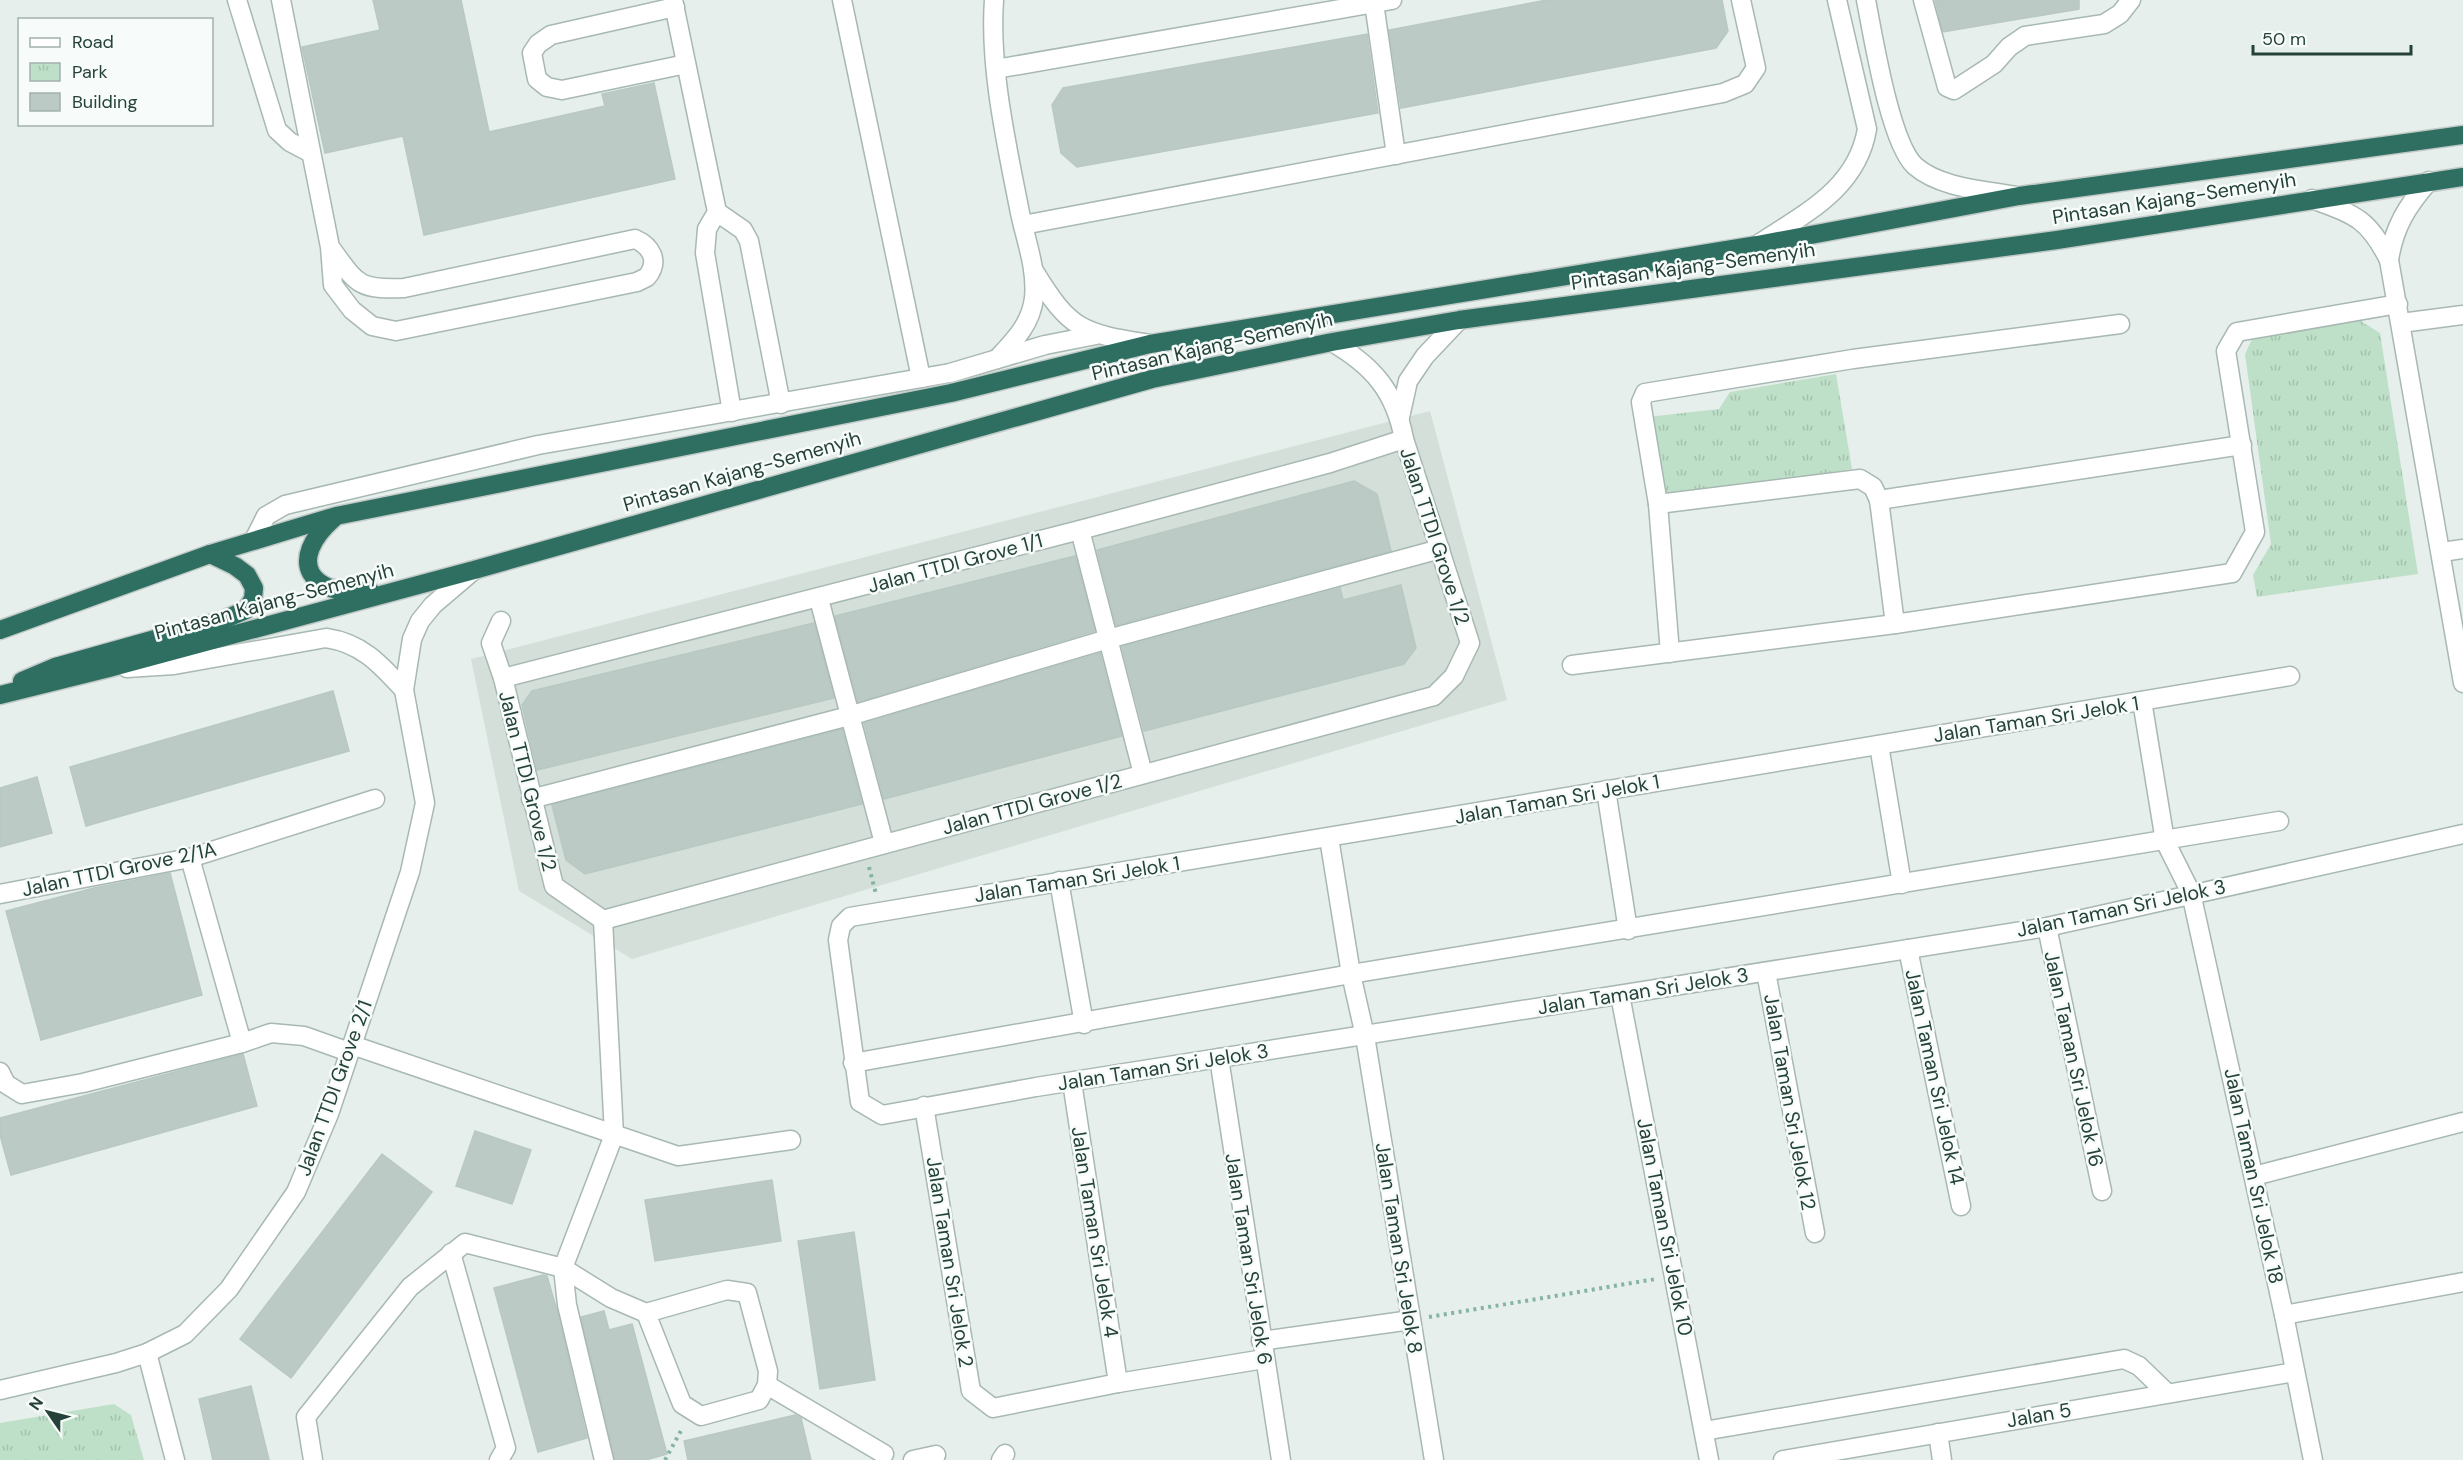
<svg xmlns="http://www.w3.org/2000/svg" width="2463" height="1460" font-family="'DM Sans',sans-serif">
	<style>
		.built { fill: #d4dfda }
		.park { fill: url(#park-tufts) }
		.building { fill: #bbcac4; stroke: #b8c9c2; stroke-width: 1.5 }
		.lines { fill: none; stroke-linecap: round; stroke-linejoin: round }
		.minor-casing { stroke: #a8b8b2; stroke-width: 21 }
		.highway-casing { stroke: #c2cac8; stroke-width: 21 }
		.path { stroke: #86b3a5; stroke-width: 4; stroke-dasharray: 3 4.5; stroke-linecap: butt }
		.minor { stroke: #fff; stroke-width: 18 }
		.highway { stroke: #2f6f62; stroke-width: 18 }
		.labels { text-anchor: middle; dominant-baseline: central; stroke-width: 5; stroke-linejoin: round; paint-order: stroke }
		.street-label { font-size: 20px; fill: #24423a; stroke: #f7fbf9 }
	</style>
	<defs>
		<pattern id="park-tufts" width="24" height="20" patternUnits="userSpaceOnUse" patternTransform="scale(1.5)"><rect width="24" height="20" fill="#bfe0c8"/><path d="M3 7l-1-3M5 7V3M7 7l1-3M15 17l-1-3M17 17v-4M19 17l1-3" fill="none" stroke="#a4c1ad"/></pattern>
	</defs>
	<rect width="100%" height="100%" fill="#e6efeb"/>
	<polygon class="built" points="1430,411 1507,700 632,959 519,891 471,659"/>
	<g class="park">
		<polygon points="2356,318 2380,333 2418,574 2257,597 2253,575 2271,544 2245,354 2253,337"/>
		<polygon points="1836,374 1852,469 1663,499 1647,417 1719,409 1730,392"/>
		<polygon points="114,1404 131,1415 144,1460 0,1460 0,1423"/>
	</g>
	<g class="building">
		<polygon points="373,0 461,0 489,132 605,106 602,94 654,83 675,179 424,235 403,136 325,153 302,47 380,30"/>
		<polygon points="1547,0 1722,0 1728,31 1716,48 1401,108 1389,30"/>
		<polygon points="1935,0 2079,0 2079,9 1943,32"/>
		<polygon points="1367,34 1378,113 1077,167 1061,153 1052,105 1063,88"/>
		<polygon points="1354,481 1377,494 1391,551 1116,625 1097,550"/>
		<polygon points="1075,556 1095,631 858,702 835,616"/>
		<polygon points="1401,585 1416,648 1404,664 1144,731 1122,647 1340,588 1343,600"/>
		<polygon points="814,623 834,698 537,770 522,705 532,691"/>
		<polygon points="1100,653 1122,736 884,799 864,723"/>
		<polygon points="333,691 349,751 86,826 70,767"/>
		<polygon points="842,729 862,804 585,874 566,860 552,805"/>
		<polygon points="37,777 52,833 0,847 0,788"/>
		<polygon points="170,873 202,995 41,1040 6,911 94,888"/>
		<polygon points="243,1054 257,1106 11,1175 0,1135 0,1118"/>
		<polygon points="475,1131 531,1150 512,1204 456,1186"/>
		<polygon points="382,1154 432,1192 291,1378 240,1339"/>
		<polygon points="772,1180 781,1241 655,1261 645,1200"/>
		<polygon points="854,1232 875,1380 820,1389 798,1241"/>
		<polygon points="543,1275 547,1276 558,1314 587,1438 538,1452 494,1288"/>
		<polygon points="604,1311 609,1330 632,1324 667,1454 646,1460 615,1460 581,1317"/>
		<polygon points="251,1386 269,1460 213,1460 199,1399"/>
		<polygon points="795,1415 801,1418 811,1460 688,1460 684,1441"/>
	</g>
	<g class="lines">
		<defs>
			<g id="minor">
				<polyline points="237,0 277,130 290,142 311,153"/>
				<path d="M281 0 330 247 333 285 352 310 372 326 396 331 637 282 647 277C660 261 651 246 635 239L404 288C356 290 357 283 330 247"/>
				<polyline points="673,0 717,212 707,229 705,253 732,412"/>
				<polyline points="842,0 921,378"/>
				<path d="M994 0C989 68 1007 146 1020 213 1026 241 1037 269 1034 298 1031 324 1014 341 997 359"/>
				<path d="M1866 0C1873 36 1890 143 1915 166 1940 188 1984 190 2016 196"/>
				<polyline points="1923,0 1947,87 1954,90 1994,64 2009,47 2025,36 2104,24 2120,14 2131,0"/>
				<polyline points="1374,3 1396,155"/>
				<polyline points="675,7 551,35 538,44 532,53 537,79 547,87 562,90 686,64"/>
				<polyline points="996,69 1392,0"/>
				<path d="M2312 199C2355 215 2368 218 2389 260L2463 683"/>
				<polyline points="717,212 743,230 749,241 781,404"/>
				<polyline points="1023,225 1723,93 1745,84 1756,68 1741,0"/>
				<path d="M1757 245C1804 214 1857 189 1867 129L1837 0"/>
				<path d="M2389 260C2394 227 2407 206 2429 181"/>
				<path d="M1034 271C1071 332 1083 333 1150 344"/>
				<polyline points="2401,323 2463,315"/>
				<polyline points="1400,417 1408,381 1425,356 1459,320"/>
				<polyline points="1879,500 1895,624"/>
				<polyline points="1658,504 1860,479 1873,487 1879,500 2242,445"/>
				<polyline points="1080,530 1143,774"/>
				<polyline points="254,540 266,516 285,505 538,445 950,373 1045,345 1096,335"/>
				<polyline points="2442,552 2463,549"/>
				<polyline points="819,599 884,843"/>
				<path d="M501 621 491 643 503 678 554 886 603 920 1434 696 1454 676 1470 643 1404 439C1395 391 1373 366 1332 342"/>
				<polyline points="1670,653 1658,504 1641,402 1645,393 1853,359 2120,324"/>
				<polyline points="1572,665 1895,624 2232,573 2255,532 2226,351 2237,332 2398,304"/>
				<path d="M127 668 174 665 326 638C362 643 381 665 404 690"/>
				<polyline points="2290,676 850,917 841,926 838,940 860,1102 882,1115 1036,1087 2047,927 2463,834"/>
				<polyline points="503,678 1080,530 1330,463 1404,439"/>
				<polyline points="2142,701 2165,841 2191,893 2284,1315 2313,1460"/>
				<polyline points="1879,745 1902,884"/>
				<polyline points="1606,790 1628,930"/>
				<polyline points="531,799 849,716 1108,639 1440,549"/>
				<polyline points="1329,838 1351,974 1365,1036 1434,1460"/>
				<polyline points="190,858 242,1043"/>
				<polyline points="1059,881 1084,1024"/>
				<polyline points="0,894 190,858 375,799"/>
				<polyline points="603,920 614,1135 563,1268 611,1298 646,1313 682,1404 701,1416 759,1400 767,1385 768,1371 747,1293 727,1290 646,1313"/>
				<polyline points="2047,927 2102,1191"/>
				<polyline points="1908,949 1961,1206"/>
				<polyline points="1766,972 1815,1233"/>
				<polyline points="1620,995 1709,1460"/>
				<polyline points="352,1045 678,1156 791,1140"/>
				<polyline points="1219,1058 1281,1460"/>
				<polyline points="853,1063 1351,974 2279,821"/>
				<polyline points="0,1072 6,1084 22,1094 83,1083 242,1043 271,1033 304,1036 349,1052"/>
				<polyline points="1072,1082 1118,1383"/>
				<polyline points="924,1106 971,1391 993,1408 1118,1383 1264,1359"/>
				<polyline points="2254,1176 2463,1122"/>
				<polyline points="451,1253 506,1448 499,1460"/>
				<polyline points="2284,1315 2463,1282"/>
				<polyline points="1261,1341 1411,1320"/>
				<polyline points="147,1353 175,1460"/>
				<polyline points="767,1385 884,1454"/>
				<polyline points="0,1390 116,1363 147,1353 185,1334 229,1289 296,1192 329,1114 410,872 425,803 404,690 412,639 420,621 433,605 474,570"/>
				<polyline points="1704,1431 2124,1359 2139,1366 2167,1393"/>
				<polyline points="1938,1433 1942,1460"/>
				<polyline points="313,1460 306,1417 410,1287 465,1243 563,1268 567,1305 604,1460"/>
				<polyline points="913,1460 936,1455"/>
				<polyline points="1001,1460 1005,1454"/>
				<polyline points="1783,1460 2295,1372"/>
			</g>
			<g id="highway">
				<path d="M334 518C285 561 310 598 370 591"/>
				<polyline points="0,630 210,554 336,516 951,393 1150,344 1757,245 2019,196 2463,135"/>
				<polyline points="22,681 55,667 223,620 246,610 253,599 254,588 247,575 235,566 210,554"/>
				<polyline points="0,695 109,668 474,570 1152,379 1332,342 1459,320 2057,240 2463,177"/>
			</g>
		</defs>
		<use href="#minor" class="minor-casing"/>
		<use href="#highway" class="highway-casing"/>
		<g class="path">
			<polyline points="869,867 876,894"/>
			<polyline points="1429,1317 1656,1279"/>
			<polyline points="665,1460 683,1427"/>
		</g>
		<use href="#minor" class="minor"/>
		<use href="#highway" class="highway"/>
	</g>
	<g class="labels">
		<g class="street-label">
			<text transform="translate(2174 198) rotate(-9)">Pintasan Kajang-Semenyih</text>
			<text transform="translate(1693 266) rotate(-8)">Pintasan Kajang-Semenyih</text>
			<text transform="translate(1212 346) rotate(-13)">Pintasan Kajang-Semenyih</text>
			<text transform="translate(742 471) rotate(-16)">Pintasan Kajang-Semenyih</text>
			<text transform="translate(1435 536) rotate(72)">Jalan TTDI Grove 1/2</text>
			<text transform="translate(955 563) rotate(-15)">Jalan TTDI Grove 1/1</text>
			<text transform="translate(274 601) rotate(-15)">Pintasan Kajang-Semenyih</text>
			<text transform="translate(2036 719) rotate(-9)">Jalan Taman Sri Jelok 1</text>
			<text transform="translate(528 781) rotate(76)">Jalan TTDI Grove 1/2</text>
			<text transform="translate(1557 799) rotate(-10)">Jalan Taman Sri Jelok 1</text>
			<text transform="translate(1032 804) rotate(-15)">Jalan TTDI Grove 1/2</text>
			<text transform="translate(119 869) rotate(-12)">Jalan TTDI Grove 2/1A</text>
			<text transform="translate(1077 879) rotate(-9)">Jalan Taman Sri Jelok 1</text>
			<text transform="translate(2121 908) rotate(-12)">Jalan Taman Sri Jelok 3</text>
			<text transform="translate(1643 991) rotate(-9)">Jalan Taman Sri Jelok 3</text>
			<text transform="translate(2074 1059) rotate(78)">Jalan Taman Sri Jelok 16</text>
			<text transform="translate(1163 1067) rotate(-9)">Jalan Taman Sri Jelok 3</text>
			<text transform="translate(1935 1077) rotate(78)">Jalan Taman Sri Jelok 14</text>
			<text transform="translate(334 1088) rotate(-70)">Jalan TTDI Grove 2/1</text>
			<text transform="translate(1790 1102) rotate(80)">Jalan Taman Sri Jelok 12</text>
			<text transform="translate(2254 1176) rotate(78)">Jalan Taman Sri Jelok 18</text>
			<text transform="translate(1665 1227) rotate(79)">Jalan Taman Sri Jelok 10</text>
			<text transform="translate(1095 1232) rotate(81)">Jalan Taman Sri Jelok 4</text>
			<text transform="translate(1399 1248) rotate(81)">Jalan Taman Sri Jelok 8</text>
			<text transform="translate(1249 1259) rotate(81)">Jalan Taman Sri Jelok 6</text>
			<text transform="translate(950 1262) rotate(81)">Jalan Taman Sri Jelok 2</text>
			<text transform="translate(2039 1415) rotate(-10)">Jalan 5</text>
		</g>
	</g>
	<rect x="18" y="18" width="195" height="108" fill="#f7fbf9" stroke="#a3b1ad" stroke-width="1.5"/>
	<rect x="30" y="38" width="30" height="9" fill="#ffffff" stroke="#a3b1ad" stroke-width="1.5"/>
	<text x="72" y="48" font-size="18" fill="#24423a">Road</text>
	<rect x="30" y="63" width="30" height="18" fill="url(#park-tufts)" stroke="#a3b1ad" stroke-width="1.5"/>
	<text x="72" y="78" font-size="18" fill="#24423a">Park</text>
	<rect x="30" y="93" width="30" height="18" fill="#bbcac4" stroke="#a3b1ad" stroke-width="1.5"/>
	<text x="72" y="108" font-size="18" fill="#24423a">Building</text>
	<g transform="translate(48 1412) rotate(305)" stroke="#f7fbf9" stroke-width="4.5" paint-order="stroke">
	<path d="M0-4.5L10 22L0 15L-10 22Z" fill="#24423a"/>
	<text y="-9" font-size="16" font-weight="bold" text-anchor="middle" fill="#24423a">N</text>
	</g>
	<path d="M2253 45v9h158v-9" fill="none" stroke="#24423a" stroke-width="3"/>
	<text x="2262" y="45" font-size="18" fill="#24423a" stroke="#f7fbf9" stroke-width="4.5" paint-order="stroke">50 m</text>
</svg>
